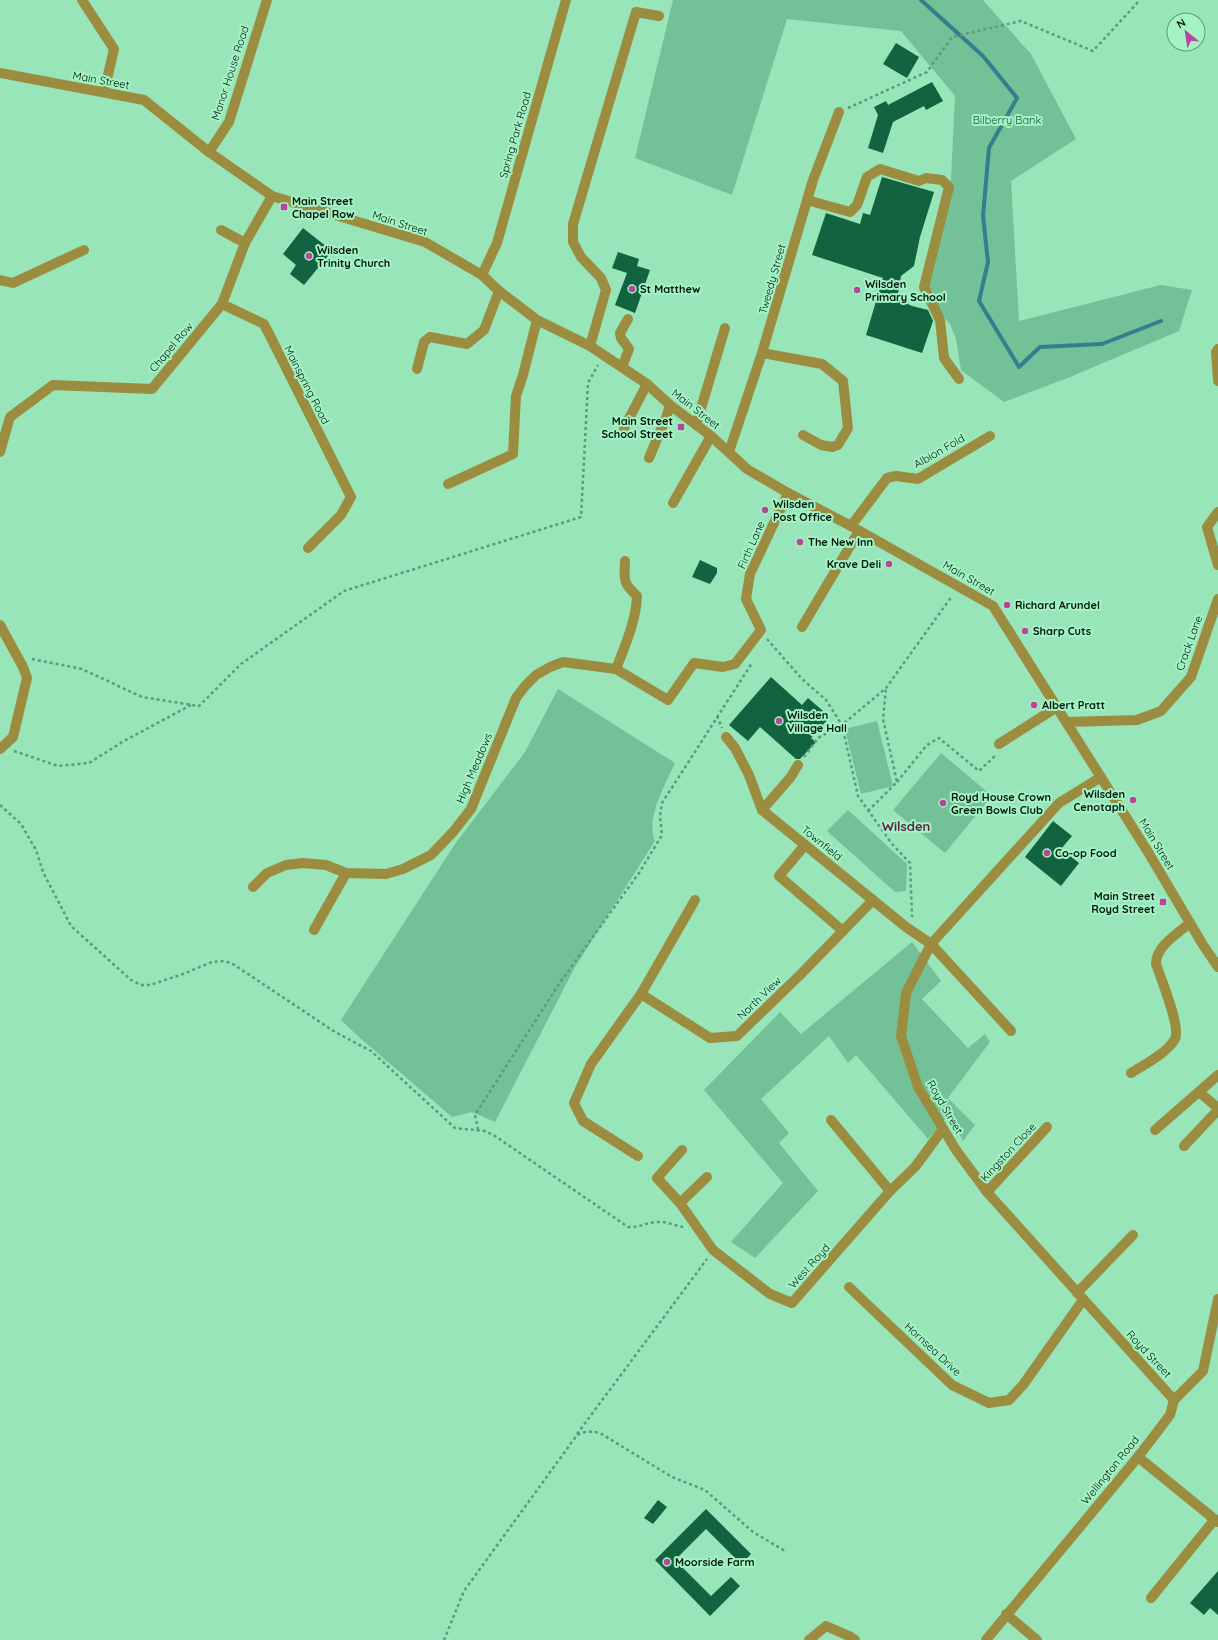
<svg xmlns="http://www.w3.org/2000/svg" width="1218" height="1640" font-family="Quicksand,sans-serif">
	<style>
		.green { fill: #73c196 }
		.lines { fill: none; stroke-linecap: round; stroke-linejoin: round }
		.stream { stroke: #367e8d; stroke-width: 4 }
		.building { fill: #12633f }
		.path { stroke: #609979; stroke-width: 2.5; stroke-dasharray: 3 3; stroke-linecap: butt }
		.minor { stroke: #9b8c3f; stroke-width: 10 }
		.poi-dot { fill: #b8449c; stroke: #a4f3c5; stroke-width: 1.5 }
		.labels { text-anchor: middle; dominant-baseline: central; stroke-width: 4; stroke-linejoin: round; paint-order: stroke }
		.street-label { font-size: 11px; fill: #01160a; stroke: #a4f3c5 }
		.park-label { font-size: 11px; fill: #1a5337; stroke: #a4f3c5 }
		.poi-label { font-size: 11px; font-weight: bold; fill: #01160a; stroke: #a4f3c5; text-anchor: start }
		.quarter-label { font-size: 13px; font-weight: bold; fill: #5a214c; stroke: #a4f3c5 }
	</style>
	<rect width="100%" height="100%" fill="#97e5b9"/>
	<g class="green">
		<polygon points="673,0 983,0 1031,54 1076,139 1011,181 1019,321 1161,285 1192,290 1179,331 1070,377 1004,402 961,370 956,339 950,324 932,304 924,287 951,179 955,96 901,31 787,19 732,195 635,158"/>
		<path d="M558 689 675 763C666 783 645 819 655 841L575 967 495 1122 472 1112 452 1117 359 1037 341 1020 455 844 525 752Z"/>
		<polygon points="877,721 893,786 861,794 845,729"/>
		<polygon points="941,753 992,796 945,853 893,810"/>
		<polygon points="848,810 907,864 906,891 895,892 827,831"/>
		<polygon points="912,942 941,981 922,999 968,1048 985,1034 990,1042 948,1098 975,1125 963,1141 949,1115 928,1139 856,1055 848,1063 829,1036 761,1099 789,1133 779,1143 818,1191 755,1258 731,1242 783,1183 704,1090 780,1012 801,1034"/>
	</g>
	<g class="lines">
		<polyline class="stream" points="921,0 983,56 1017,98 989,148 983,216 988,262 979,301 1019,367 1040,347 1102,344 1161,321"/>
	</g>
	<g class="building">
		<polygon points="896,43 919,57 907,78 883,64"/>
		<polygon points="932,82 943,101 926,110 924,106 893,122 883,153 868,148 878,115 874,107 886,101 888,105"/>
		<polygon points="882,177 934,192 920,237 914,266 901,276 897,299 912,306 928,310 933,321 922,353 866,335 883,278 812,255 826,213 860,224 863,213 870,215"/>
		<polygon points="303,228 332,251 304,285 290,274 296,265 283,254"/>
		<polygon points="618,252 639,259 637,266 650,270 635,313 615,305 627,273 612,268"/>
		<polygon points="700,560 717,568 717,573 710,584 692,577"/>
		<polygon points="771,677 802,705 808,698 830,717 811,738 816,742 800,759 796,759 760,727 748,741 729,725"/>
		<polygon points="1053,821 1072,836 1061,849 1079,863 1061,886 1025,857"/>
		<polygon points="658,1500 667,1507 653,1524 644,1518"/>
		<polygon points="706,1509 751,1554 741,1564 706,1529 675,1560 711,1596 731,1577 740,1586 710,1616 655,1560"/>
		<polygon points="1218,1571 1218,1615 1210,1608 1204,1615 1190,1603"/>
	</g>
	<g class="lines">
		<g class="path">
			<polyline points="848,108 927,72 952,37 1021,21 1093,51 1140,0"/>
			<polyline points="767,639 802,679 826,700 842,725 858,796 892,844 910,863 912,917"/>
			<polyline points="32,659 82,669 142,697 199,706 241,664 344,591 581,517 588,383 598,365"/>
			<polyline points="717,716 722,728"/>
			<polyline points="14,751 58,766 89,763 124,741 191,705"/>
			<polyline points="804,757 818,738 842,725 886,688 952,596"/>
			<polyline points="897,782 927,745 939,738 979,771 996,755"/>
			<path d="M0 805 21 824 36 850 43 872 71 926 131 980 141 985H150L183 974 212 962 224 961 233 964 335 1032 371 1051 455 1128 485 1131 495 1136 628 1227C640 1228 649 1221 661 1222 668 1222 676 1226 683 1227"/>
			<polyline points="868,811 897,782 883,719 886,688"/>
			<polyline points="478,1130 475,1115 559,984 639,873 662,835 660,816 662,803 752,663"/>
			<polyline points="577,1434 707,1259"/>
			<path d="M444 1640 464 1591 577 1435C585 1431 591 1431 600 1433L672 1477 705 1490 753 1532 785 1551"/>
		</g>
		<g class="minor">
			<polyline points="82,0 114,49 104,92"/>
			<polyline points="0,73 144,100 209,152 272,196 425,242 482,275 499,291 537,320 590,346 647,384 670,405 711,436 747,469 788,493 851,526 993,606 1148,852 1203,945 1218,967"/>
			<polyline points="209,152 229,122 267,0"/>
			<polyline points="807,200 850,212 857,205 867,177 880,169 919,181 926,178 942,180 949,187 924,287 940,320 944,358 959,379"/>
			<polyline points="221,230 245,243"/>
			<polyline points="482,275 497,243 566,0"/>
			<polyline points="0,280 13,283 84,250"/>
			<polyline points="222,304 264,324 351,497 341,515 308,548"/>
			<polyline points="590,346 606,290 601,278 581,257 573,242 573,224 636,12 659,16"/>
			<polyline points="1218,349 1216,352 1218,381"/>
			<polyline points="762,353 822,364 843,381 848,428 838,445 832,447 821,445 803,435"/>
			<polyline points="622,367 629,349 621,338 620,333 628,319"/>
			<polyline points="417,369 424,342 430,337 467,344 484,330 499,291"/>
			<polyline points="696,425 725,328"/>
			<polyline points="624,428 647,384"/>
			<polyline points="0,452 10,417 53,385 152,389 222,304 245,243 272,196"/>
			<polyline points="729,452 762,353 813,180 839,112"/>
			<polyline points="649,458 666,418 670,405"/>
			<polyline points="448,484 513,454 516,396 523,375 537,320"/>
			<polyline points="673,503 711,436"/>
			<polyline points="1218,512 1207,527 1218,565"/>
			<polyline points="851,526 887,478 896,476 918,479 990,436"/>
			<polyline points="0,625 23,667 27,678 13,737 0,749"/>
			<polyline points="802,627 859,531"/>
			<path d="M616 669C625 646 636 621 637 596 623 583 624 581 625 561"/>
			<polyline points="1066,722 1137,720 1161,711 1191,677 1218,599"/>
			<polyline points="726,737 735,748 749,775 762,810 906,927 931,944 1011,1031"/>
			<polyline points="999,744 1057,707"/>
			<polyline points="1101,777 1059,803 931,944 906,993 901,1036 918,1087 956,1150 987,1192 1174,1400"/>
			<polyline points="762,810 790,778 798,765"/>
			<polyline points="805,845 779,876 843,931"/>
			<polyline points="253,887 267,873 286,865 303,863 326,865 346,873 386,874 403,869 431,855 453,832 471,809 516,698 525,686 536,675 550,667 563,662 616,669 668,700 694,663 723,667 735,664 761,630 746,599 750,574 788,493"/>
			<polyline points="314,930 346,873"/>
			<polyline points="641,994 710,1038 737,1036 800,975 873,900"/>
			<path d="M1131 1073C1145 1064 1166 1054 1175 1039 1181 1027 1161 979 1156 964 1156 946 1177 934 1190 923"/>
			<polyline points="1199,1092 1218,1108"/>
			<polyline points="831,1120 890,1191"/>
			<polyline points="1155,1130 1218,1075"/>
			<polyline points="1184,1146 1218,1110"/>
			<polyline points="682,1150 657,1178 680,1203 713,1250 770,1294 792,1303 890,1191 915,1167 943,1129"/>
			<polyline points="638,1156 583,1121 574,1103 591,1064 641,994 695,900"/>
			<polyline points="987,1192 1047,1127"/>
			<polyline points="680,1203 707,1177"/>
			<polyline points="849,1287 952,1385 989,1403 1009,1400 1023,1385 1083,1300"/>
			<polyline points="1077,1293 1133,1235"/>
			<polyline points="1138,1457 1218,1522"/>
			<polyline points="1151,1598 1215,1519"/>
			<polyline points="1006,1614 1037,1640"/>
			<polyline points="809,1640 826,1626 849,1636 855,1640"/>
			<polyline points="986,1640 1138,1457 1170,1415 1174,1400 1203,1371 1218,1299"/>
		</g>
	</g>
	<g class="poi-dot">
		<rect x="280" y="203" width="8" height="8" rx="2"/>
		<circle cx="309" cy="256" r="4"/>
		<circle cx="632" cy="289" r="4"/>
		<circle cx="857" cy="290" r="4"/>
		<rect x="677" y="423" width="8" height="8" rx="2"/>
		<circle cx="765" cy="510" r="4"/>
		<circle cx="800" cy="542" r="4"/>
		<circle cx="889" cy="564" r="4"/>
		<circle cx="1007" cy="605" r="4"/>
		<circle cx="1025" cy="631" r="4"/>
		<circle cx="1034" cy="705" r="4"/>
		<circle cx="779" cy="721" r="4"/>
		<circle cx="1133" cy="800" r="4"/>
		<circle cx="943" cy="803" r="4"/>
		<circle cx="1047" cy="853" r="4"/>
		<rect x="1159" y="898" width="8" height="8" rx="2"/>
		<circle cx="667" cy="1562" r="4"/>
	</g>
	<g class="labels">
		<g class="street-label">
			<text transform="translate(230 73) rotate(-72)">Manor House Road</text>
			<text transform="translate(101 80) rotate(10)">Main Street</text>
			<text transform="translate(515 135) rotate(-74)">Spring Park Road</text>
			<text transform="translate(400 223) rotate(18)">Main Street</text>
			<text transform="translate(772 279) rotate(-74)">Tweedy Street</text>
			<text transform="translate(171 347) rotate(-50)">Chapel Row</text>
			<text transform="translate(307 385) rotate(63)">Mainspring Road</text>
			<text transform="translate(696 409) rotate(38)">Main Street</text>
			<text transform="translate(939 451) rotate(-30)">Albion Fold</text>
			<text transform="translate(751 545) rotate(-66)">Firth Lane</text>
			<text transform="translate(969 578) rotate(30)">Main Street</text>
			<text transform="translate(1189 643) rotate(-70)">Crack Lane</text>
			<text transform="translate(474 768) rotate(-67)">High Meadows</text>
			<text transform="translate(822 843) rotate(39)">Townfield</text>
			<text transform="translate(1157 844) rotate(59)">Main Street</text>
			<text transform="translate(759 998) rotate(-44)">North View</text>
			<text transform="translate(945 1107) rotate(60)">Royd Street</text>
			<text transform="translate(1008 1152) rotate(-47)">Kingston Close</text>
			<text transform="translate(809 1266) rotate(-48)">West Royd</text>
			<text transform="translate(933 1349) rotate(43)">Hornsea Drive</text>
			<text transform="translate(1149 1354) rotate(47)">Royd Street</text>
			<text transform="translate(1110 1470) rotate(-51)">Wellington Road</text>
		</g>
		<g class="park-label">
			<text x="1007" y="120">Bilberry Bank</text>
		</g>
		<g class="poi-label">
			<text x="292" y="201">Main Street<tspan x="292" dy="13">Chapel Row</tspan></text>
			<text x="317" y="250">Wilsden<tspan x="317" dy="13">Trinity Church</tspan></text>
			<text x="865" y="284">Wilsden<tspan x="865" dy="13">Primary School</tspan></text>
			<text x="640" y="289">St Matthew</text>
			<text x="673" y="421" text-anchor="end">Main Street<tspan x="673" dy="13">School Street</tspan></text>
			<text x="773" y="504">Wilsden<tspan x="773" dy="13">Post Office</tspan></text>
			<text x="808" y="542">The New Inn</text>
			<text x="881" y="564" text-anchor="end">Krave Deli</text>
			<text x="1015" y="605">Richard Arundel</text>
			<text x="1033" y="631">Sharp Cuts</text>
			<text x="1042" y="705">Albert Pratt</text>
			<text x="787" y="715">Wilsden<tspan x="787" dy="13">Village Hall</tspan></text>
			<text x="1125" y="794" text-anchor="end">Wilsden<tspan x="1125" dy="13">Cenotaph</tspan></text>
			<text x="951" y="797">Royd House Crown<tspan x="951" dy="13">Green Bowls Club</tspan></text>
			<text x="1055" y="853">Co-op Food</text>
			<text x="1155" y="896" text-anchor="end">Main Street<tspan x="1155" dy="13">Royd Street</tspan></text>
			<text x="675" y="1562">Moorside Farm</text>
		</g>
		<g class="quarter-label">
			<text x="906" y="826">Wilsden</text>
		</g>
	</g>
	<g transform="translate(1186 32) rotate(330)"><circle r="19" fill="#a4f3c5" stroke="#639b7a"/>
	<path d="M0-3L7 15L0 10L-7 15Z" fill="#b8449c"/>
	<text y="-6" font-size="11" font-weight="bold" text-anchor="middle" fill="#01160a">N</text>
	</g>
</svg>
